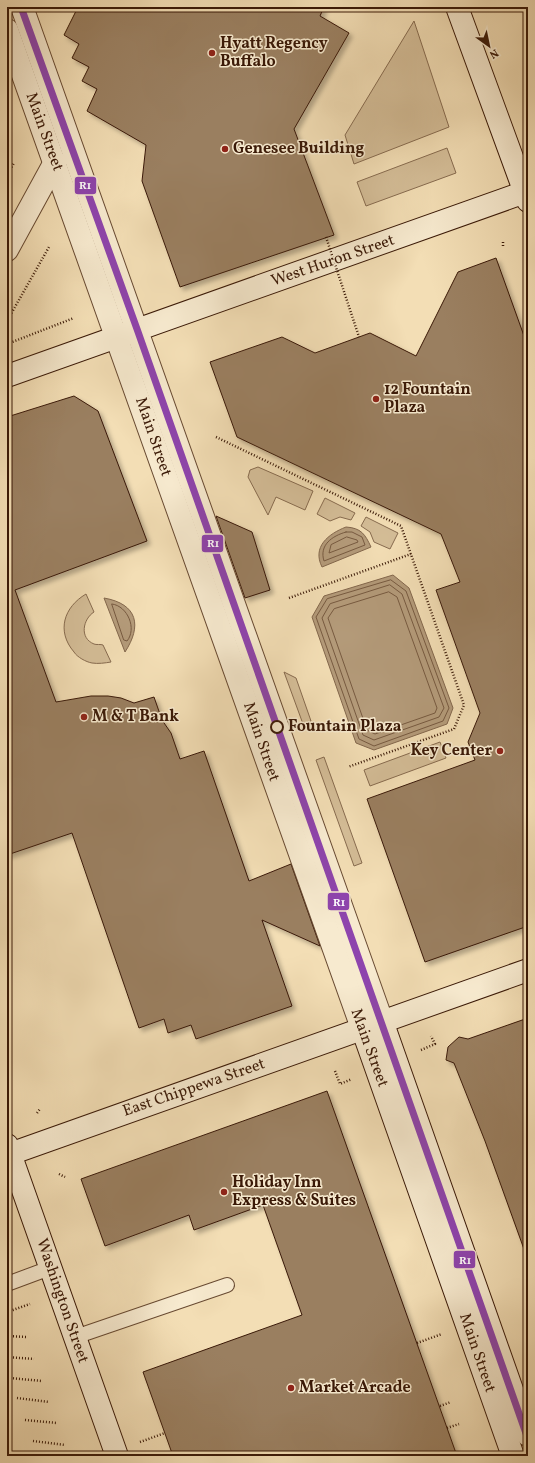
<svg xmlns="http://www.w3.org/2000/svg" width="535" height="1463" font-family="Vollkorn,serif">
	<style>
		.green { fill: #d4bd97; stroke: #876b4f }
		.water { fill: #b49b7a; stroke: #83674c }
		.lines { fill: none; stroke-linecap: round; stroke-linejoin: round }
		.shore { stroke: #775a40; stroke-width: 1 }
		.building { fill: #9a7f61; stroke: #3a1907; filter: url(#shadow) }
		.lane-casing { stroke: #684a32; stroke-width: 16 }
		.street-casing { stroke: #684a32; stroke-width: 24 }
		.secondary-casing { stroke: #3a1907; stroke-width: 24 }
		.path { stroke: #3a1907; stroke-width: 2.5; stroke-dasharray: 1 2; stroke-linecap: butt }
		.lane { stroke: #f7eacf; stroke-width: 14 }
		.street { stroke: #f7eacf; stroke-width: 22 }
		.secondary { stroke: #f7eacf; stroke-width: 22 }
		.path-bridge { stroke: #3a1907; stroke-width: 2.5; stroke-dasharray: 1 2; stroke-linecap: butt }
		.rail-1-casing { stroke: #f7eacf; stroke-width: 10 }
		.rail-1 { stroke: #8e44ad; stroke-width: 7 }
		.poi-dot { fill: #8f2418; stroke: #f7eacf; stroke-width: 1.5 }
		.stop-dot { fill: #f7eacf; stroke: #3a1907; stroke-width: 2 }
		.labels { text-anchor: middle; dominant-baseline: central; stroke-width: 3; stroke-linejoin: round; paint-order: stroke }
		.poi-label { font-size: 16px; font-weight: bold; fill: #3a1907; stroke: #f7eacf; text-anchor: start }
		.street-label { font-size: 16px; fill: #3a1907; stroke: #f7eacf }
		.stop-label { font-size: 16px; font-weight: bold; fill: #3a1907; stroke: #f7eacf; text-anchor: start }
		.line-badge { stroke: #f7eacf; stroke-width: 1.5 }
		.badge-label { font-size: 11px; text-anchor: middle; font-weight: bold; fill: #fff }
	</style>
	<defs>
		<filter id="shadow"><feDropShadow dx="3.5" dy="3.5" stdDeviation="2" flood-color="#0004"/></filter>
	</defs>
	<rect width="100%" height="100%" fill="#f3deb5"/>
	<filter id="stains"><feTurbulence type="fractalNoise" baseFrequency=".005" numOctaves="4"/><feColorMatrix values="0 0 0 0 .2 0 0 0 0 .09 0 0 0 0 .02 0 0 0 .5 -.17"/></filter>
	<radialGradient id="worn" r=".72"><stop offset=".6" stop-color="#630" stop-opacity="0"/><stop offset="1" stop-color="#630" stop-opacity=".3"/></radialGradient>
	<g class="green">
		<polygon points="414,21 449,127 354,164 345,135"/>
		<polygon points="447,148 456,173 366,206 357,182"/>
		<polygon points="258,467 313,491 305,510 276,497 268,515 248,477 250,470"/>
		<polygon points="325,498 355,513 351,520 340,517 330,521 317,514"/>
		<polygon points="366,517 398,533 390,549 374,542 370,532 361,526"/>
		<path d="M86 594 94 612C83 619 79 638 94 644 96 645 101 644 103 645L111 662C105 663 98 664 92 663 86 662 77 657 74 652 56 631 64 607 86 594Z"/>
		<polygon points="284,672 296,678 311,721 303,724"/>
		<polygon points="440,742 446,758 370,786 364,770"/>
		<polygon points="324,757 362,863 354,866 316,760"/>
	</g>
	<g class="water">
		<path d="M346 527C361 528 365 534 371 547L322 567C312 547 328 534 346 527Z"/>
		<polygon points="393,575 409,588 453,708 447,724 374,750 356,743 312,617 324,596"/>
		<path d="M104 598C138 604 142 626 125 652Z"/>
	</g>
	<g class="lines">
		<g class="shore">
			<path d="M346 532H352L362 537 365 545 324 561C319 545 332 536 346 532Z"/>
			<polygon points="347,537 357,540 358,542 329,553 331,545"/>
			<polygon points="391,580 406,591 449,708 443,721 374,746 359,739 316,617 327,599"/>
			<polygon points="390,585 402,594 444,708 439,717 374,740 363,735 322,618 330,604"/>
			<polygon points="389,592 397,597 437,708 435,713 375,734 367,730 328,618 334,609"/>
			<path d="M112 604C128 606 137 629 127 641L124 640Z"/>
		</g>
	</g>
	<g class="building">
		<polygon points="78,7 324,7 320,16 349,33 294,129 334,235 180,287 142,181 146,145 87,111 97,89 82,81 89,67 72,58 79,44 64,35"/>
		<polygon points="496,258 528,347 528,926 425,962 367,799 475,760 468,742 480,713 436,590 460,582 441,534 237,437 210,362 282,337 315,353 370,333 416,356 458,272"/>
		<polygon points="74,396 98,411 147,541 15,590 56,702 91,696 108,696 121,698 134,703 154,697 162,720 171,733 180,759 204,751 249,881 291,864 320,946 262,920 292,1006 196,1039 191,1025 168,1033 164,1019 139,1028 72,833 7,855 7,417"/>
		<polygon points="216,516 252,532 270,590 245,598"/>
		<polygon points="528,1018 528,1251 525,1252 485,1141 454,1063 446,1060 448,1047 459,1037 468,1039"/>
		<polygon points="327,1091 457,1456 173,1456 143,1372 302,1315 263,1205 194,1230 189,1215 105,1246 81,1179"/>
	</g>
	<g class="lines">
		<defs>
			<g id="lane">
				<polyline points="7,1284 50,1268"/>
				<polyline points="75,1337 227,1285"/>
			</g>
			<g id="street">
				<polyline points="22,7 382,1021"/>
				<polyline points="7,30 362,1028"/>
				<polyline points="7,250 55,162"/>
			</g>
			<g id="secondary">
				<polyline points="457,7 528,201"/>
				<polyline points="7,376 528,191"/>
				<polyline points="382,1021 528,1435"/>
				<polyline points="362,1028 513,1456"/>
				<polyline points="7,1145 117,1456"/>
				<polyline points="7,1155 528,970"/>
			</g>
		</defs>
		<use href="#lane" class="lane-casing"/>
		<use href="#street" class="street-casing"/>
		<use href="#secondary" class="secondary-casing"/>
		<g class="path">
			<polyline points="7,175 14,163"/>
			<polyline points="503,246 503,241"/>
			<polyline points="7,321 49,247"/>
			<polyline points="7,344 74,318"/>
			<polyline points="216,437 401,526 464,705 454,729 348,767"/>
			<polyline points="289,598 411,554"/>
			<polyline points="421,1050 435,1044 431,1036"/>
			<polyline points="335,1071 340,1084 352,1079"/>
			<polyline points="37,1113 40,1109"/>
			<polyline points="59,1174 65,1177"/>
			<polyline points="7,1312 30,1304"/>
			<polyline points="7,1336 27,1337"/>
			<polyline points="417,1343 442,1334"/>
			<polyline points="7,1357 34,1359"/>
			<polyline points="10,1378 42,1381"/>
			<polyline points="17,1398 49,1402"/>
			<polyline points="440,1406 451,1402"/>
			<polyline points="25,1420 57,1423"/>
			<polyline points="447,1428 459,1424"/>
			<polyline points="33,1441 65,1445"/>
			<polyline points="140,1442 165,1433"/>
		</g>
		<use href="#lane" class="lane"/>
		<use href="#street" class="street"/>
		<use href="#secondary" class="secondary"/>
		<polyline class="path-bridge" points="326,237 359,337"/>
		<defs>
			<polyline id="rail-1" points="21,7 137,329 528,1439"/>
		</defs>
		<use href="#rail-1" class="rail-1-casing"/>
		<use href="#rail-1" class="rail-1"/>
	</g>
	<g class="poi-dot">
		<circle cx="212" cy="53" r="4"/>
		<circle cx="225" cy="149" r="4"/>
		<circle cx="376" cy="399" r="4"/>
		<circle cx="84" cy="717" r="4"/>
		<circle cx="500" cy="751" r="4"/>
		<circle cx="224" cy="1192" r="4"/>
		<circle cx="291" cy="1388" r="4"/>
	</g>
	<circle class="stop-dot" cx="277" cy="727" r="6"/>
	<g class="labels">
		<g class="poi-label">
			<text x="220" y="44">Hyatt Regency<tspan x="220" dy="18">Buffalo</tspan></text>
			<text x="233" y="149">Genesee Building</text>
			<text x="384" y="390">12 Fountain<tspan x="384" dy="18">Plaza</tspan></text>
			<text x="92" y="717">M &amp; T Bank</text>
			<text x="492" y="751" text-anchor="end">Key Center</text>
			<text x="232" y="1183">Holiday Inn<tspan x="232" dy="18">Express &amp; Suites</tspan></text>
			<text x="299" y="1388">Market Arcade</text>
		</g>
		<g class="street-label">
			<text transform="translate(44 132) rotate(70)">Main Street</text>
			<text transform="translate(333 261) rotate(-19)">West Huron Street</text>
			<text transform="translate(153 437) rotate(71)">Main Street</text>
			<text transform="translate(261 742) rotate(71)">Main Street</text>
			<text transform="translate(369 1048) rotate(70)">Main Street</text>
			<text transform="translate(194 1088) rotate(-19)">East Chippewa Street</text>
			<text transform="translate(62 1301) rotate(71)">Washington Street</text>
			<text transform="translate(477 1353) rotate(71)">Main Street</text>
		</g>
		<g class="stop-label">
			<text x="288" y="727">Fountain Plaza</text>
		</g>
	</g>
	<g class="line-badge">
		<rect x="74" y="176" width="23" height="19" rx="4" fill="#8e44ad"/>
		<rect x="201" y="534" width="23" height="19" rx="4" fill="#8e44ad"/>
		<rect x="327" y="892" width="23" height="19" rx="4" fill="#8e44ad"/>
		<rect x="453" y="1250" width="23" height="19" rx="4" fill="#8e44ad"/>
	</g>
	<g class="badge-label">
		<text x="85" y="189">R1</text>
		<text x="213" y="547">R1</text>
		<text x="339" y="906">R1</text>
		<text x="465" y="1264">R1</text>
	</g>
	<rect width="535" height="1463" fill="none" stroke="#f3deb5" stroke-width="24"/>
	<rect x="8" y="8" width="519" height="1447" fill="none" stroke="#3a1907" stroke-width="2"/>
	<rect x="12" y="12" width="511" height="1439" fill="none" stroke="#3a1907"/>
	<g transform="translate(489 46) rotate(147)" stroke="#f7eacf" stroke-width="3" paint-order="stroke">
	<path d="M0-3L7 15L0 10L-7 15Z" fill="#3a1907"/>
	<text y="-6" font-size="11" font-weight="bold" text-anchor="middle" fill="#3a1907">N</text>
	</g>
	<rect width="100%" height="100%" filter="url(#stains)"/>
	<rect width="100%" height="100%" fill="url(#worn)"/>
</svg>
